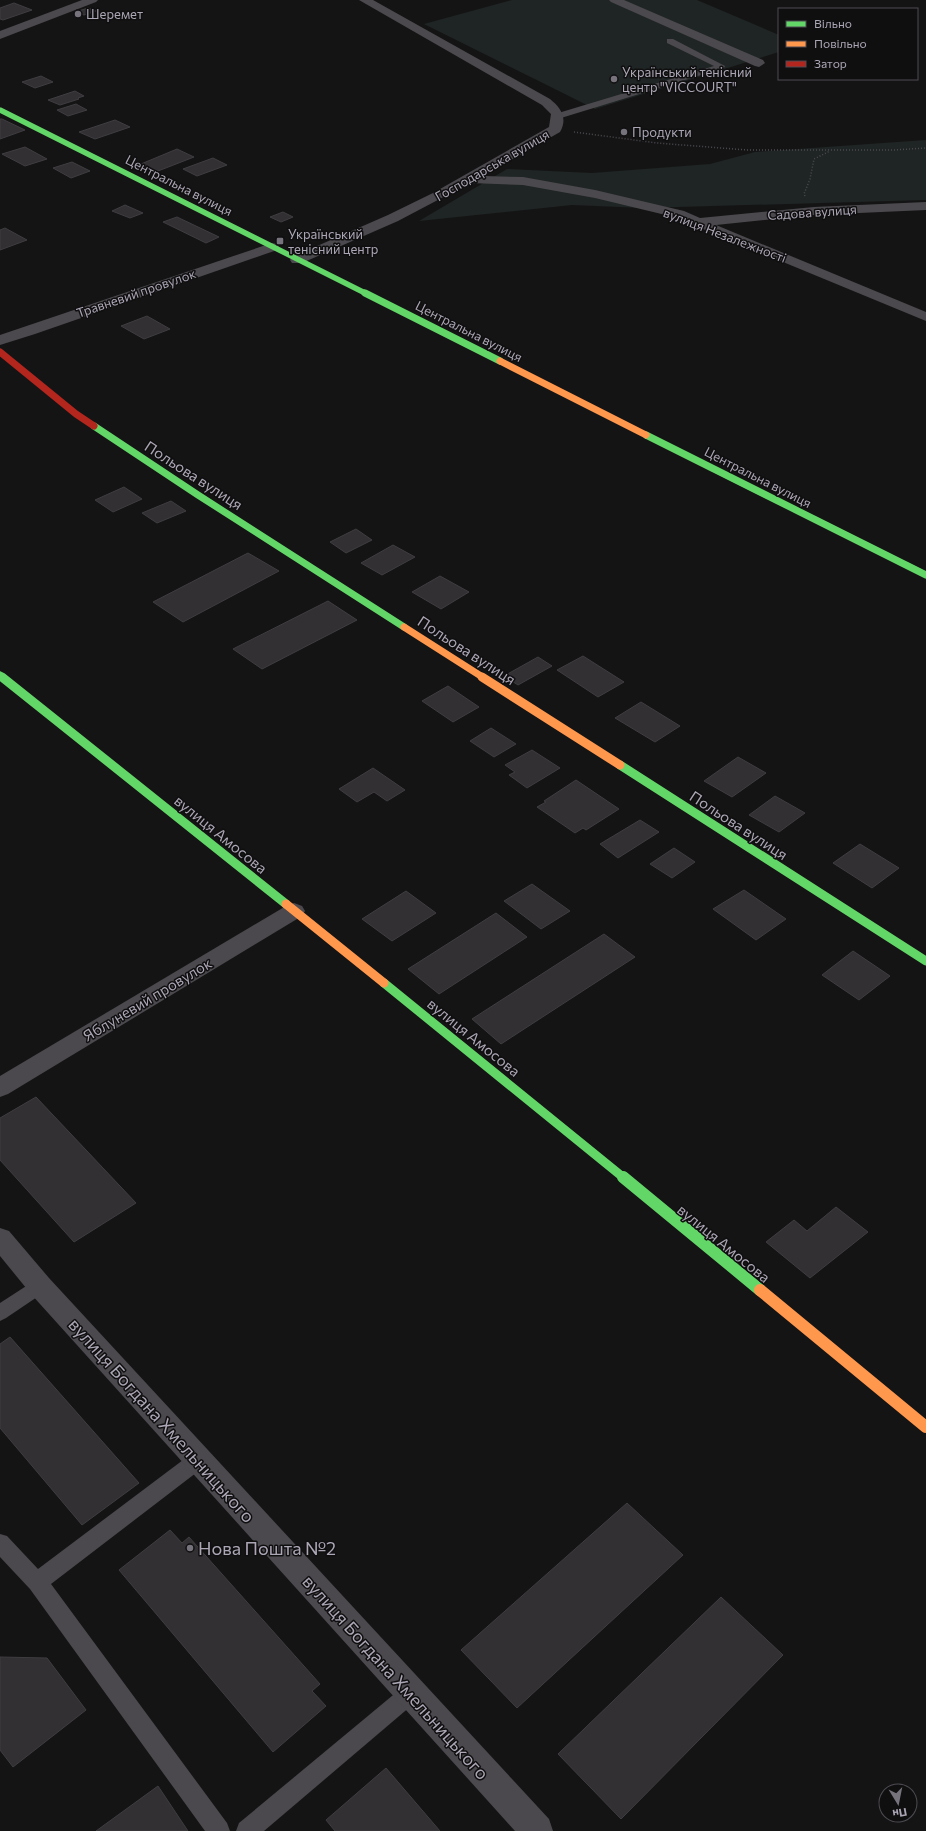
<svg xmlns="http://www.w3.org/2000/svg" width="926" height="1831" font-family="Commissioner,sans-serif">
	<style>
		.green { fill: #1f2524 }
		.building { fill: #323032; stroke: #3f3d41 }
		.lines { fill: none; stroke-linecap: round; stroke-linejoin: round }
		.path { stroke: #4c4a4f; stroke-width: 1.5; stroke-dasharray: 1 2; stroke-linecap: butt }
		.lane { fill: #4b494d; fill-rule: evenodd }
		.street { fill: #4b494d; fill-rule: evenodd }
		.fast-far3 { stroke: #63d668; stroke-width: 5.5 }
		.fast-far2 { stroke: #63d668; stroke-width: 7 }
		.fast-far1 { stroke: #63d668; stroke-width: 9 }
		.fast { stroke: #63d668; stroke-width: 12 }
		.slow-far2 { stroke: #ff974d; stroke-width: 7 }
		.slow-far1 { stroke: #ff974d; stroke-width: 9 }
		.slow { stroke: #ff974d; stroke-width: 12 }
		.jam { stroke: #b3261e; stroke-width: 7 }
		.poi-dot { fill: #77737d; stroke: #100f10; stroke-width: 1.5 }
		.labels { text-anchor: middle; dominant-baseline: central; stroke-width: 3; stroke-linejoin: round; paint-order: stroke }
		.far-poi-label { font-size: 13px; fill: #aca6b5; stroke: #100f10; text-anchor: start }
		.far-street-label { font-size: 13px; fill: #aca6b5; stroke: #100f10 }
		.street-label { font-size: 15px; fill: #aca6b5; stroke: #100f10 }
		.near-street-label { font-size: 18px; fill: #aca6b5; stroke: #100f10 }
		.near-poi-label { font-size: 18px; fill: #aca6b5; stroke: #100f10; text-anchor: start }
	</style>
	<rect width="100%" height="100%" fill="#151415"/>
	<g class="green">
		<polygon points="512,0 697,0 779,35 779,52 595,109 424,24"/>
		<polygon points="926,140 926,200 643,208 572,205 419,221 507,169 592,173 710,164 755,152"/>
	</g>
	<g class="building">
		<polygon points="14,3 32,10 3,20 0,19 0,8"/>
		<polygon points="88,8 96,11 84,15 75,12"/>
		<polygon points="41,76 53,82 35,88 22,82"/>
		<polygon points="75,91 84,96 78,98 79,99 60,105 48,100"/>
		<polygon points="76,104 87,110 68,116 57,110"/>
		<polygon points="0,119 2,119 25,130 0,139"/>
		<polygon points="115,120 130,127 95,139 79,132"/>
		<polygon points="25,147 47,159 25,166 2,154"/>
		<polygon points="177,149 194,157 158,171 141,164"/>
		<polygon points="213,158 227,165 197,176 183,169"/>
		<polygon points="72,162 90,171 71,178 53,168"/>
		<polygon points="125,205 143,213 130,218 112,211"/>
		<polygon points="283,212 293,217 281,222 270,217"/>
		<polygon points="177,217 219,237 206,243 163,222"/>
		<polygon points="5,228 27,240 0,250 0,230"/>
		<polygon points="147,316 170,329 144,339 121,326"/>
		<polygon points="124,487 142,499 113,512 95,500"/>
		<polygon points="171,501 186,511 157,523 142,513"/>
		<polygon points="356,529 372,540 346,553 330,542"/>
		<polygon points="393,545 415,557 382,575 361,563"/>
		<polygon points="248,553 279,571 183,622 153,602"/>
		<polygon points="440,576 469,592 441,609 412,592"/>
		<polygon points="328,601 357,620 262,669 233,649"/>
		<polygon points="583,656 624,682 598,697 557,670"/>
		<polygon points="538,657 552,666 518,685 504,676"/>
		<polygon points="448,686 479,707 453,722 422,701"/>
		<polygon points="641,702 680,726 655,742 615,718"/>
		<polygon points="491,728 516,744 494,757 470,741"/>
		<polygon points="532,750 560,768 527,788 509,775 515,772 505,765"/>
		<polygon points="738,757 766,773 732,797 704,781"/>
		<polygon points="373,768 405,790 387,801 374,792 357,802 339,789"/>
		<polygon points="576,780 619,809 586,830 583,828 575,833 537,807 546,802 544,801"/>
		<polygon points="775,796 805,813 779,832 749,815"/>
		<polygon points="640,820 659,832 618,858 600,844"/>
		<polygon points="860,844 899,868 872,888 833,863"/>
		<polygon points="674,848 695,862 672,878 650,864"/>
		<polygon points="532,884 570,911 541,929 504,901"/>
		<polygon points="744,890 786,919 756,940 713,909"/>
		<polygon points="406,891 436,913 392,941 362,919"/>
		<polygon points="496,913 527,937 439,994 408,969"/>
		<polygon points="604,934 635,957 501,1044 472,1019"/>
		<polygon points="853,951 890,976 859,1000 822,975"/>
		<polygon points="36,1097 136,1203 74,1242 0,1160 0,1118"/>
		<polygon points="836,1207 868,1232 810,1278 766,1242 794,1220 807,1231"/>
		<polygon points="10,1337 139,1483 82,1525 0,1428 0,1344"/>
		<polygon points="627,1503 683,1555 517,1708 461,1650"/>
		<polygon points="170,1530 182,1543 189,1537 320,1684 312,1691 326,1706 273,1752 119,1570"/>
		<polygon points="721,1597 783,1655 621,1819 558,1754"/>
		<polygon points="0,1657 47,1658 86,1710 13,1767 0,1750"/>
		<polygon points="386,1768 440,1831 335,1831 326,1820"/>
		<polygon points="158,1786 188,1831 96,1831"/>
	</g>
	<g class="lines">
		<g class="path">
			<polyline points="574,132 657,143 747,150 893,150 926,148"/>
			<polyline points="805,196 804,194 810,179 814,159 830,151"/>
		</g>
		<g class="lane">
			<polygon points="667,39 673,39 725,66 724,68 561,118 558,119 554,116 555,114 714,66 667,43"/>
			<polygon points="40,1279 46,1281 49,1286 46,1291 6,1318 0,1321 0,1303 34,1281"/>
			<polygon points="198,1451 205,1454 208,1460 205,1466 51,1584 227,1823 230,1831 205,1831 30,1589 0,1557 0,1534 7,1536 38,1569 191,1454"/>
			<polygon points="411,1683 418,1686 422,1693 418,1700 264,1831 236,1831 239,1823 404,1686"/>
		</g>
		<g class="street">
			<polygon points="82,0 98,0 96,2 0,39 0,31"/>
			<path d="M359 0H373L550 99C561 108 568 118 560 132L483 176 523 177 595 190 684 211 700 218 814 207 926 202V210L814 215 716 225 926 312V321L674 217 595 198 523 185 470 183 398 221 302 263H292L290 260 292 257 388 215 433 193 549 127 551 114 542 105Z"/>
			<polygon points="609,0 624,0 763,60 765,63 759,67 755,66 611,2"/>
			<polygon points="272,243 277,244 279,247 277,250 35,334 0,345 0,335"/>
			<polygon points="294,903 302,906 305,911 302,916 8,1094 0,1097 0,1076 286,906"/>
			<polygon points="0,1228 9,1231 49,1278 549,1819 553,1831 515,1831 31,1294 0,1256"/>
		</g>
		<polyline class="fast-far3" points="0,110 367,294"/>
		<g class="fast-far2">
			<polyline points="365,293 500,361"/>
			<polyline points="94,426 198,495 404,627"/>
			<polyline points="646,435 926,575"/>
			<polyline points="0,675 4,678"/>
		</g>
		<g class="fast-far1">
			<polyline points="2,677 286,904"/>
			<polyline points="620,765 926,961"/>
			<polyline points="384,983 624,1178"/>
		</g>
		<polyline class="fast" points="623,1177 760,1290"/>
		<g class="slow-far2">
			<polyline points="500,361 646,435"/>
			<polyline points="404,627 484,678"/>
		</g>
		<g class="slow-far1">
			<polyline points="482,677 620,765"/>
			<polyline points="286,904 384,983"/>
		</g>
		<polyline class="slow" points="760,1290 926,1427"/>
		<polyline class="jam" points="0,352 76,414 94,426"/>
	</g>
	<g class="poi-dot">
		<circle cx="78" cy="14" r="4"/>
		<circle cx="614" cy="79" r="4"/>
		<circle cx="624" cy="132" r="4"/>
		<rect x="276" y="237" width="8" height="8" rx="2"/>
		<circle cx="190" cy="1548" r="4"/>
	</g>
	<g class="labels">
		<g class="far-poi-label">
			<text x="86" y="14">Шеремет</text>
			<text x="622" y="72">Український тенісний<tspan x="622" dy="15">центр "VICCOURT"</tspan></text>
			<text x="632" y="132">Продукти</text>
			<text x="288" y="234">Український<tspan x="288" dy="15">тенісний центр</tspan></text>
		</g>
		<g class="far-street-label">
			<text transform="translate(492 165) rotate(-30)">Господарська вулиця</text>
			<text transform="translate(179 185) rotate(27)">Центральна вулиця</text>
			<text transform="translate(812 212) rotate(-4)">Садова вулиця</text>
			<text transform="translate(725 235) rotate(21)">вулиця Незалежності</text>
			<text transform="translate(136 293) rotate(-19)">Травневий провулок</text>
			<text transform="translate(469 331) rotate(27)">Центральна вулиця</text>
			<text transform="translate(758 477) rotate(27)">Центральна вулиця</text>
		</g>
		<g class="street-label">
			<text transform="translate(194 475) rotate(33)">Польова вулиця</text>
			<text transform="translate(467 650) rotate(33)">Польова вулиця</text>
			<text transform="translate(739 825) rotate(33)">Польова вулиця</text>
			<text transform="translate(221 834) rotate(39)">вулиця Амосова</text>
			<text transform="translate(147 999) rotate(-31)">Яблуневий провулок</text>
			<text transform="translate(474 1037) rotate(39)">вулиця Амосова</text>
			<text transform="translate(724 1243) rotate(39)">вулиця Амосова</text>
		</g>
		<g class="near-street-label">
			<text transform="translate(162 1420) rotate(48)">вулиця Богдана Хмельницького</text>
			<text transform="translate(396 1677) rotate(48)">вулиця Богдана Хмельницького</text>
		</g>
		<g class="near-poi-label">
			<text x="198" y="1548">Нова Пошта №2</text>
		</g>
	</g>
	<rect x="778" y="8" width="140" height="72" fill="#100f10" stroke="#4e4b52"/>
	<rect x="786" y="21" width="20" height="6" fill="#63d668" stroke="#4e4b52"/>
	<text x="814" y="28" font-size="12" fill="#aca6b5">Вільно</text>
	<rect x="786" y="41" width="20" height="6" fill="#ff974d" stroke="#4e4b52"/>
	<text x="814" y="48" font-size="12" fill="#aca6b5">Повільно</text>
	<rect x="786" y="61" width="20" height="6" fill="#b3261e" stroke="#4e4b52"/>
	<text x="814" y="68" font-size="12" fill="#aca6b5">Затор</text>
	<g transform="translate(898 1803) rotate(170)"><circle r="19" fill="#100f10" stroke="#4e4b52"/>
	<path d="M0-3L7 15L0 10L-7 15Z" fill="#77737d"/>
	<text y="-6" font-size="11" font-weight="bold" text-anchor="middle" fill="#aca6b5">Пн</text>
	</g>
</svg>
